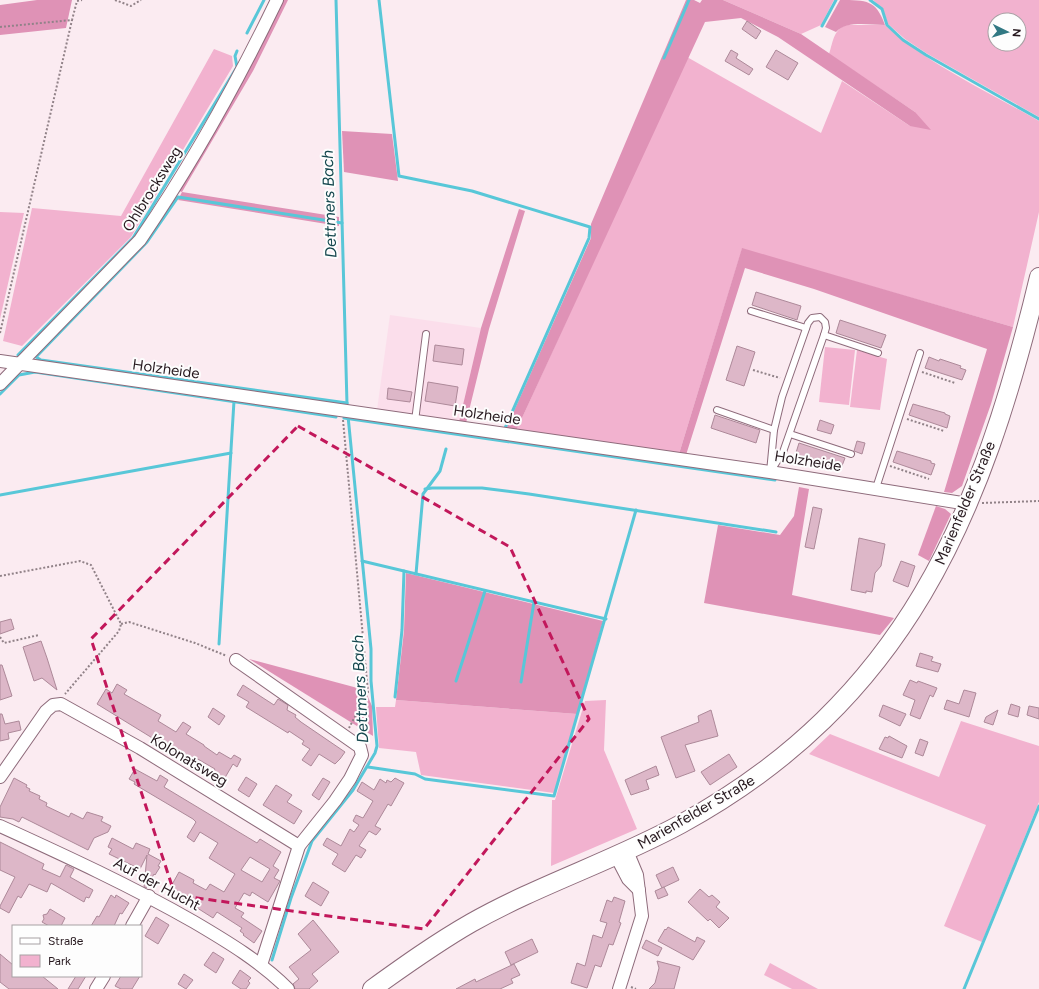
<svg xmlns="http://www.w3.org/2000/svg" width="1039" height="989" font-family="Figtree,sans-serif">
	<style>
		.built { fill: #fbdeeb }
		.green { fill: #f2b2cf; fill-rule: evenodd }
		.forest { fill: #df92b6 }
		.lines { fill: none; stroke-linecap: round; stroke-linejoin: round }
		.stream { stroke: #58c7d8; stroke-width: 3 }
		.building { fill: #ddb7c8; stroke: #ad8999; fill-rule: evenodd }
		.lane-casing { stroke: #8e6b7b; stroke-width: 8 }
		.street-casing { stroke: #8e6b7b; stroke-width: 14 }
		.primary-casing { stroke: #8e6b7b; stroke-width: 20 }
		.path { stroke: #918288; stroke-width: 2; stroke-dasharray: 2 2; stroke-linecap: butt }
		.lane { stroke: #fff; stroke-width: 6 }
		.street { stroke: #fff; stroke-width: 12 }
		.primary { stroke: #fff; stroke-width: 18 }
		.marked { fill: none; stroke: #c2185b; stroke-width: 3; stroke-dasharray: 8 5; stroke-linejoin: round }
		.labels { text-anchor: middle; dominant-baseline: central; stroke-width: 4; stroke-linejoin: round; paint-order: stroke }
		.street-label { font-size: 15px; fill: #26181e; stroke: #fdfdfd }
		.water-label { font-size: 16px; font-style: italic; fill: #15474e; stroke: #fdfdfd }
	</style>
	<rect width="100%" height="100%" fill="#fbebf1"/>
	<polygon class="built" points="390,315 481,328 459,422 377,410"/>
	<g class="green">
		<polygon points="723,0 834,0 821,25 801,34"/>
		<path d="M873 0H1039V117L926 53 905 39 888 24 883 9ZM995 20H1019V44H995Z"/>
		<path d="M848 25H885C929 65 987 91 1039 121V212L1013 327 742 249 679 454 516 431 687 57 821 133 842 81 910 126 915 112 829 54C833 42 834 27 848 25Z"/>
		<polygon points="214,49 232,56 233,66 131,237 22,346 3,341 32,208 121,216"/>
		<polygon points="0,212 24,213 0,319"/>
		<polygon points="825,347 855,350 849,405 819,402"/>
		<polygon points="857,350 887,359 880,410 850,407"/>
		<polygon points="396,700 577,714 554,793 421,775 416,752 379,748 376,707 395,707"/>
		<polygon points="606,700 604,750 637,829 551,866 552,800 555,800 585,701"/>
		<polygon points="961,721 1039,746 1039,802 982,942 944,926 986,825 809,754 830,734 939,777"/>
		<polygon points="770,963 818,989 792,989 764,975"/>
	</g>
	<g class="forest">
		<polygon points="37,0 72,0 66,28 0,35 0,5"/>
		<polygon points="282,0 288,0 253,71 182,192 339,217 339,226 178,200 182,192 176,190"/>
		<polygon points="686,0 694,0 700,3 702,0 723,0 801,34 915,112 931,130 910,126 778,37 741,18 705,22 516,431 506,429 591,238 591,224"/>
		<path d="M840 0C867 0 876 0 885 25 869 25 847 20 836 32L825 27Z"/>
		<polygon points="342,131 392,134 398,181 344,172"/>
		<polygon points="519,209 525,211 489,329 466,423 459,422 481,328"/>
		<polygon points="742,248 1013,327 991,404 962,486 952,493 944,492 987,349 814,289 745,268 686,455 679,454"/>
		<polygon points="799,487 809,489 792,595 894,618 880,635 704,603 718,525 780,535 794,516"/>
		<polygon points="936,506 945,509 951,514 929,561 918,555"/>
		<polygon points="406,573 603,621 577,714 396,700 404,631"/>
		<polygon points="249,659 365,690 372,706 373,736"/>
	</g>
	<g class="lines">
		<g class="stream">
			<polyline points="336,0 347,404"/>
			<polyline points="379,0 399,176 472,191 590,227 589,238 505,428"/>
			<polyline points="870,0 882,9 887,25 903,40 926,55 1039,119"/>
			<polyline points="822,26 836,0"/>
			<polyline points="247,33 264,0"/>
			<polyline points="664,58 689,0"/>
			<polyline points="342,223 178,197 147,242 36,357 41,360 347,403"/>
			<polyline points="18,355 133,238 237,67 235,56 237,51"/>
			<polyline points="0,394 19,375 35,372 336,417"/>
			<polyline points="344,418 775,480"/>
			<polyline points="425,489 432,488 482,488 529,494 776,532"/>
			<polyline points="0,495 231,453"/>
			<polyline points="362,561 606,619"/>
			<polyline points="416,574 423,494 440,471 446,449"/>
			<polyline points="219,644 234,401"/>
			<polyline points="456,681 485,591"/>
			<polyline points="521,682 534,602"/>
			<polyline points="395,697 402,630 404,571"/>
			<polyline points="368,767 415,774 425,779 554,796 636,510"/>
			<polyline points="272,960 291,898 312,841 353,790 375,753 377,746 371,681 371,649 348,416"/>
			<polyline points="964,989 1039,806"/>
		</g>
	</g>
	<g class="building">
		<polygon points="747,21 761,31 756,39 742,29"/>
		<polygon points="731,50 738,54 736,58 753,69 749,75 725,61"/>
		<polygon points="776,50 798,63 788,80 766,67"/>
		<polygon points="756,292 801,306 797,320 752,305"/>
		<polygon points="840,320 886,335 881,348 836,333"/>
		<polygon points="435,345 464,349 462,365 433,361"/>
		<polygon points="737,346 755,352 744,386 726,380"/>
		<polygon points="929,357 939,361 940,359 961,366 960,368 966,370 962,380 925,368"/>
		<polygon points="428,382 458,387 455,406 425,401"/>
		<polygon points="388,388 412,392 410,402 387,399"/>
		<polygon points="913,404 945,413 945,414 950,416 947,428 909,415"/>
		<polygon points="715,415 760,430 756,443 711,428"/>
		<polygon points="820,420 834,425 831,434 817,430"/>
		<polygon points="857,441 865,443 862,454 854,451"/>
		<polygon points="799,443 845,458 840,471 795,456"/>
		<polygon points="897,451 931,461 931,463 935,464 931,475 893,462"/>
		<polygon points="813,507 822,509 814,549 805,547"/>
		<polygon points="859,538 885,544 881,566 875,573 872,592 866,591 866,593 851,590"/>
		<polygon points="901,561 915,566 908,587 893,581"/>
		<polygon points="11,619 14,629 0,634 0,622"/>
		<polygon points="41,641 47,658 57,690 42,678 34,681 23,647"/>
		<polygon points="920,653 933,657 931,661 941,664 938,672 916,666"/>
		<polygon points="0,665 2,665 12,696 0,700"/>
		<polygon points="910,680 917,683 918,681 937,688 933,697 930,695 920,719 910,715 915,700 903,695"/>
		<polygon points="117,684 127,690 124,694 161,715 158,721 176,732 183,722 191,727 186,734 204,745 204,746 217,755 219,752 231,759 234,755 241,759 237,767 233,764 223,781 212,774 215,769 196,758 193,763 97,704 106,689 112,693"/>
		<polygon points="243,685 274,705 278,699 288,705 287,710 296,715 295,717 301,722 345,752 340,759 335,764 319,754 311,766 302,760 310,749 302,744 304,741 289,731 288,733 246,707 249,702 237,695"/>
		<polygon points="964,690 976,693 969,717 944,709 947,700 959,704"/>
		<polygon points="1011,704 1020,707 1018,717 1008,714"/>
		<polygon points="883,705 906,714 900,726 879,716"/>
		<polygon points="1029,706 1039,708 1039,719 1027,715"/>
		<polygon points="213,708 225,716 219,725 208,717"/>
		<polygon points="711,710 718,736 685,745 695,771 676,778 661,737 699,722 698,716"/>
		<polygon points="998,710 993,725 984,722 986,717"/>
		<polygon points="0,714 2,714 5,724 19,721 21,730 8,733 9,739 0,741"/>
		<polygon points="889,736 907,746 902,758 879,749 885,737 888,738"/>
		<polygon points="920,739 928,742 923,756 915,753"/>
		<polygon points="729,754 737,767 710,785 701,772"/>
		<polygon points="656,766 659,775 646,780 649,789 631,795 625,780"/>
		<path d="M135 769 157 781 160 775 168 780 164 787 257 843 260 839 281 852 273 866 279 870 274 878 280 881 268 902 252 892 250 896 244 893 235 908 244 913 241 917 262 931 254 943 243 935 244 934 240 931 242 928 217 912 213 918 169 890 179 872 194 880 193 883 206 890 210 884 224 892 235 874 209 858 218 843 200 832 194 842 187 837 196 822 193 819 134 784 135 782 129 779ZM250 857 270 869 262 882 241 870Z"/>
		<polygon points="246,777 257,784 249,797 238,790"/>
		<polygon points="14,778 27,785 26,787 30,789 29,791 40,796 39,799 47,803 46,806 69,817 71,813 83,819 87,812 103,817 101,821 111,826 108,832 94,838 88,850 22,817 19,822 13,819 0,817 0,807"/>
		<polygon points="323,778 330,782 319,800 312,795"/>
		<polygon points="395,778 404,783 391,806 388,804 375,826 381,829 376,835 369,831 359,846 366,850 361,858 356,855 345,872 332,864 338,854 323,845 327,838 341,846 350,829 354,832 359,825 353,821 356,815 363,818 366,813 373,801 357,791 362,782 374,790 380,779 386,783 387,780 391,782"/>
		<polygon points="276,785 292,795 287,802 302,811 294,824 263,805"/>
		<polygon points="112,838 133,849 136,843 150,849 148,854 161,861 158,866 160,867 155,875 154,874 146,888 144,887 147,855 140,869 109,854 112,849 108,847"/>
		<polygon points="0,842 44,864 42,869 60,877 66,865 74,869 70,877 93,890 89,898 86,897 84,902 51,883 47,892 29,884 21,898 18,896 9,913 0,908 0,906 15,877 0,870"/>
		<polygon points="673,867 679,880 662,888 656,875"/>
		<polygon points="313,882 329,892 321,906 305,896"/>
		<polygon points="664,887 668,895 658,899 655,891"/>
		<polygon points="700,889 709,897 712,895 720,902 716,907 729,918 719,928 710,919 708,921 688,902"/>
		<polygon points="111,895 115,898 116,895 129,903 122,914 120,913 114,926 91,926 97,916 99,917"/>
		<polygon points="614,897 625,901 619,922 621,923 613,945 609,944 601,967 595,965 587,988 571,983 577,963 585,966 593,935 602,938 607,923 600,921 607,900 612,902"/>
		<polygon points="50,909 65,918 61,926 49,926 42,922 44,919 43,915 47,914"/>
		<polygon points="156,917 169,925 158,944 145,936"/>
		<polygon points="313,920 339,952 312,974 318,981 309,989 295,989 293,984 299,979 289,967 311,950 298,934"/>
		<polygon points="668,927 695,942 697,937 705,941 693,960 658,941 665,929 666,930"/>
		<polygon points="532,939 538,952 511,965 505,952"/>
		<polygon points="646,940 662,948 658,956 642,948"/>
		<polygon points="213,952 224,959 216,973 204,965"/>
		<polygon points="0,954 13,965 13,976 42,976 58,989 9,989 0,982"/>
		<polygon points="657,961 680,967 674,989 649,989 655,983 659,968"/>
		<polygon points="514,964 520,975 511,979 513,983 500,989 456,989 475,979 476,982"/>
		<polygon points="240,970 251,978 248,981 250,983 246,989 241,989 232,983"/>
		<polygon points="184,974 193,980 186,989 178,984"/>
		<polygon points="76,976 86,976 78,989 68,989"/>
		<polygon points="121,976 140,976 132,989 121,989 115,986"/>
	</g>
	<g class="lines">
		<defs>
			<g id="lane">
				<polyline points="751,311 806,328"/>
				<polygon points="820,317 825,322 826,328 824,335 783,452 770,472 774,430 782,397 808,323 812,318"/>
				<polyline points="824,335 878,353"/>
				<polyline points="717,410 774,430"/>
				<polyline points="415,421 426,334"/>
				<polyline points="790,434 851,454"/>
				<polyline points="876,488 920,353"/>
			</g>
			<g id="street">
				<polyline points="0,361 770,472 968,504"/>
				<path d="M0 384 140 240C192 164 237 83 277 0"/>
				<polyline points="236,660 360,747 362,755 350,779 335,801 299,846 261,965"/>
				<polyline points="0,777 46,711 53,705 61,704 140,748 299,846"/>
				<path d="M0 826C66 856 131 886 194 922 228 942 261 962 288 989"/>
				<polyline points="616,856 628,879 639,890"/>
				<polyline points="132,926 149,896"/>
				<polyline points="96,989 104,976"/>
				<polyline points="619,989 642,916 637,875 627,851"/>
			</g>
			<path id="primary" d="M372 989C404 966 436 943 471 923 538 885 613 861 681 824 905 701 982 515 1039 277"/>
		</defs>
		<use href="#lane" class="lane-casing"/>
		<use href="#street" class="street-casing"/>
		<use href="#primary" class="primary-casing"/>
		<g class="path">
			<polyline points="115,0 131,6 141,0"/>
			<polyline points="0,27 72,20 77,1 82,0"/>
			<polyline points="0,333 72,20"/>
			<polyline points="753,370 780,378"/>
			<polyline points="922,372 955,383"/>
			<polyline points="907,419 944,431"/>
			<polyline points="343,420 368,692 349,728"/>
			<polyline points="890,466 929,479"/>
			<polyline points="982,503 1039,501"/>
			<polyline points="0,576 80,561 91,565 121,624 119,631 65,694"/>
			<polyline points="121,624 129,622 195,643 227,656"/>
			<polyline points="0,637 4,643 39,635"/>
			<polyline points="631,987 636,989"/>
		</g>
		<use href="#lane" class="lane"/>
		<use href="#street" class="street"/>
		<use href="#primary" class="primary"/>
	</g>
	<path class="marked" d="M298 426 510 547 589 719 424 929 175 895 91 639Z"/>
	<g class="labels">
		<g class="street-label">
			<text transform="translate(152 189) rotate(-58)">Ohlbrocksweg</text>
			<text transform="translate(166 369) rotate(8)">Holzheide</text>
			<text transform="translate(487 415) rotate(8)">Holzheide</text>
			<text transform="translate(808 461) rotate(9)">Holzheide</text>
			<text transform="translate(965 503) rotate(-67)">Marienfelder Straße</text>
			<text transform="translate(189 760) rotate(31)">Kolonatsweg</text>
			<text transform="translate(696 812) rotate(-30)">Marienfelder Straße</text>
			<text transform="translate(157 884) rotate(28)">Auf der Hucht</text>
		</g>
		<g class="water-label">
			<text transform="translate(329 204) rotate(-92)">Dettmers Bach</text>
			<text transform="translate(360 689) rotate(-93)">Dettmers Bach</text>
		</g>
	</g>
	<rect x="12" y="925" width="130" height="52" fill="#fdfdfd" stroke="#a7a1a4"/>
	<rect x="20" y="938" width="20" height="6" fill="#ffffff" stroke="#a7a1a4"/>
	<text x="48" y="945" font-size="12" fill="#26181e">Straße</text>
	<rect x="20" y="955" width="20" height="12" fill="#f2b2cf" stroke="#a7a1a4"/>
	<text x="48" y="965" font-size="12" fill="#26181e">Park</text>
	<g transform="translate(1007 32) rotate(95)"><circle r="19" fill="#fdfdfd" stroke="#a7a1a4"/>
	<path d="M0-3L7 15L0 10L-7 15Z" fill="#317883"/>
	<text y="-6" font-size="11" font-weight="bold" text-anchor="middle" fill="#26181e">N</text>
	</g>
</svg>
